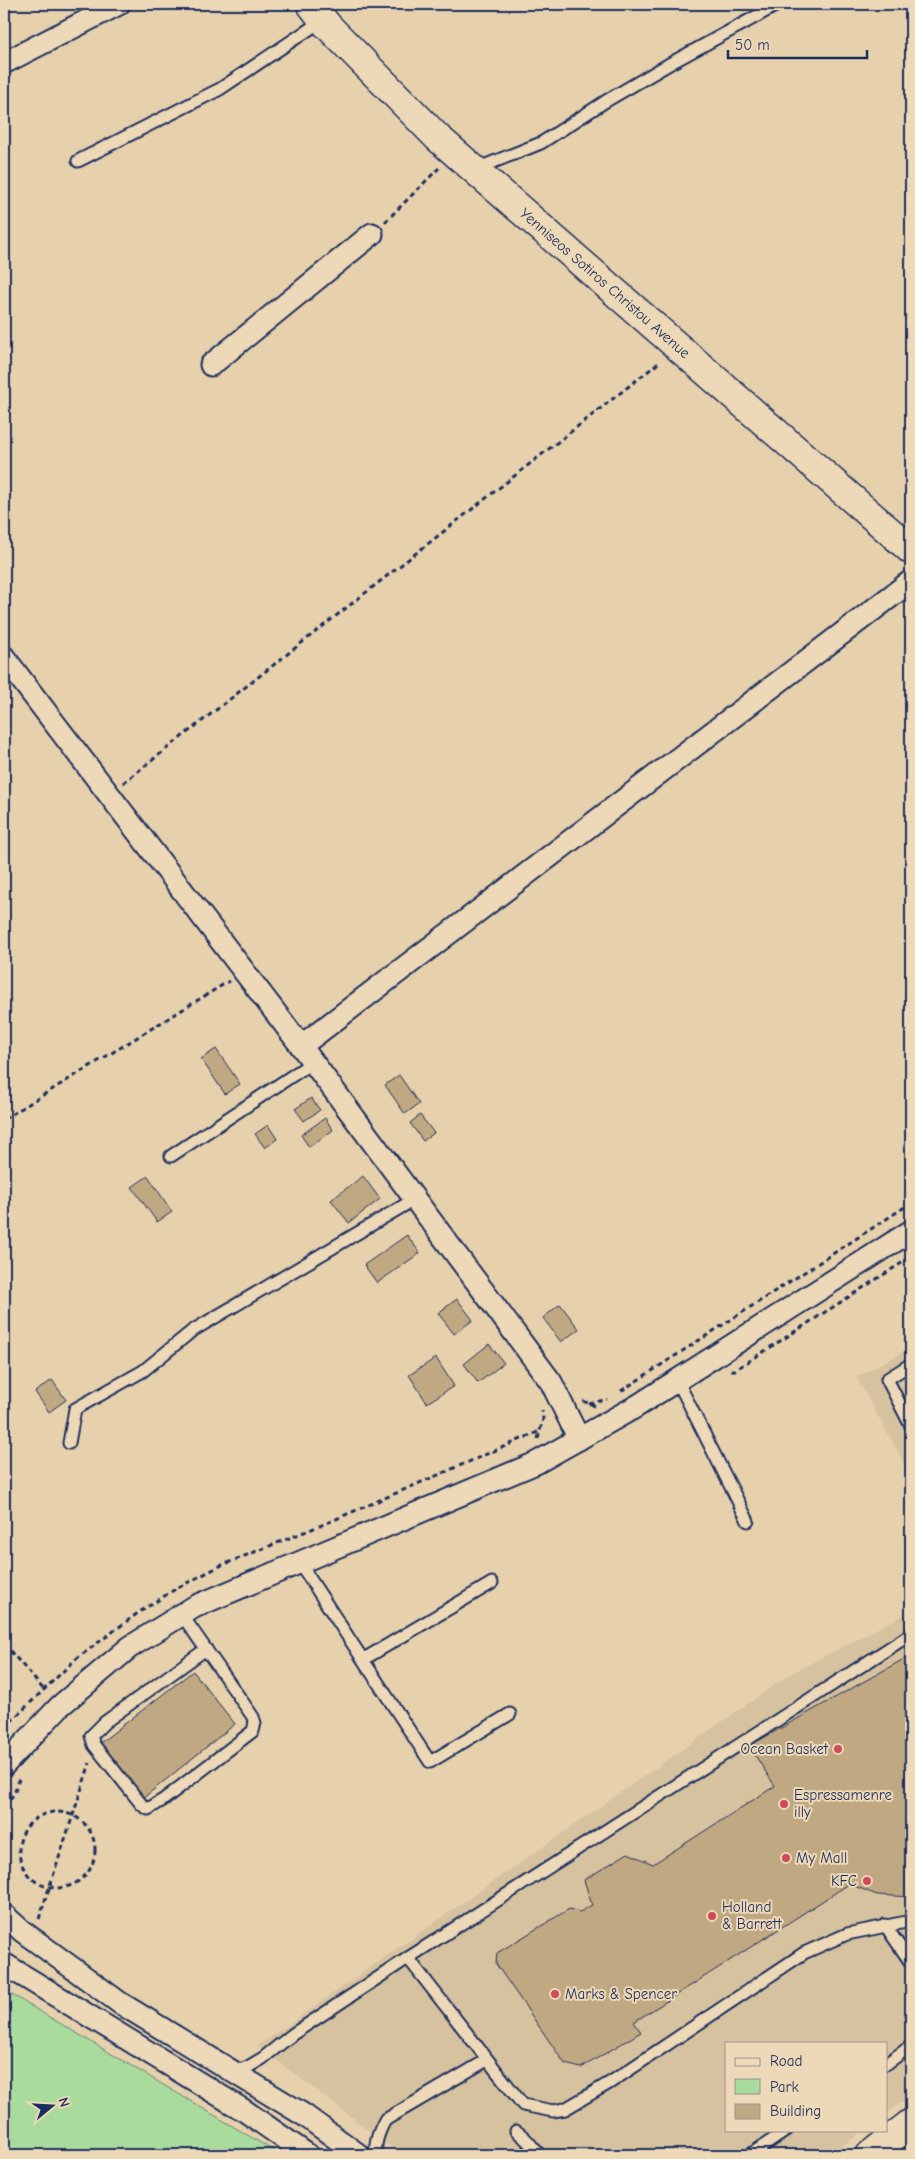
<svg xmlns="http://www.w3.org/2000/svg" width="915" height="2159" font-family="'Comic Neue',sans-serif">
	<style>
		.built { fill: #d7c29f }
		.green { fill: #a9db9d; stroke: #62857e }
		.building { fill: #c0a982; stroke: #1b2f5e }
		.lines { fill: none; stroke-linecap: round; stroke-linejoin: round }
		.service-casing { stroke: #1b2f5e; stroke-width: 15 }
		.minor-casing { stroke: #1b2f5e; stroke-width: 25 }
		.secondary-casing { stroke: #1b2f5e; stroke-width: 31 }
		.primary-casing { stroke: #1b2f5e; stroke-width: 31 }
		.path { stroke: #1b2f5e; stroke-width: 3; stroke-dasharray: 5 4; stroke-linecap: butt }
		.service { stroke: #edd8b7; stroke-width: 11 }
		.minor { stroke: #edd8b7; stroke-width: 21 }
		.secondary { stroke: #edd8b7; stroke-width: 28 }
		.primary { stroke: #edd8b7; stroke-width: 28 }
		.poi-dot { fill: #d1495b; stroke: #edd8b7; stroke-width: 2 }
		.labels { text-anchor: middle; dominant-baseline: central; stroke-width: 4; stroke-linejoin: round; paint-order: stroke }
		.street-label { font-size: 15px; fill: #1b2f5e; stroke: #edd8b7 }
		.poi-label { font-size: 15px; fill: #1b2f5e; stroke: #edd8b7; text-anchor: start }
	</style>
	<rect width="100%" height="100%" fill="#e7d1ad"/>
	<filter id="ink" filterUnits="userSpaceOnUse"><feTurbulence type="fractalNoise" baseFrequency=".02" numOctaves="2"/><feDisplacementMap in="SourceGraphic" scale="10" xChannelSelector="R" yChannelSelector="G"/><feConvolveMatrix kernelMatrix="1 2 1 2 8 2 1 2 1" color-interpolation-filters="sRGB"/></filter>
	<g filter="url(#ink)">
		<g class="built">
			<polygon points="911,1348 911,1475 856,1377"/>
			<polygon points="911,1611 911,2095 886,2114 886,2043 726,2043 726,2130 864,2130 830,2155 401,2155 258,2046 790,1674"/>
		</g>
		<polygon class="green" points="4,1990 281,2155 4,2155"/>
		<g class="building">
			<polygon points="216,1049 240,1084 225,1094 201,1059"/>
			<polygon points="399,1075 419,1104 405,1114 385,1085"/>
			<polygon points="311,1098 320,1110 304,1121 295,1109"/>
			<polygon points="420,1115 434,1133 423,1141 410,1123"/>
			<polygon points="325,1118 333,1130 309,1147 301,1135"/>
			<polygon points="268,1125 277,1139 265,1148 255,1134"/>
			<polygon points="148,1176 172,1212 157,1222 132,1187"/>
			<polygon points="363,1176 380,1199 349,1223 331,1200"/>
			<polygon points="407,1235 420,1253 377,1283 364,1265"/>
			<polygon points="457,1299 473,1320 454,1334 438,1313"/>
			<polygon points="560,1304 579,1329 561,1342 543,1318"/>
			<polygon points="489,1344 504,1363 478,1383 464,1364"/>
			<polygon points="436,1358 454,1386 427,1403 409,1375"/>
			<polygon points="52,1380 66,1400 49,1412 35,1392"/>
			<polygon points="911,1655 911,1897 877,1895 849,1884 634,2022 641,2032 581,2068 565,2064 496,1964 497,1953 569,1909 580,1912 592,1905 584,1880 628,1853 653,1864 775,1786 749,1746"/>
			<polygon points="193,1671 235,1724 142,1799 100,1743"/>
		</g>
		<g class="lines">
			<defs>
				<g id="service">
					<polyline points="78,161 220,89 323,20"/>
					<polyline points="476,169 541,143 606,101 671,63 779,4"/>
					<polyline points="171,1156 313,1062"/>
					<polyline points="911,1364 887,1379 911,1426"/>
					<polyline points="677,1380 748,1521"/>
					<polyline points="69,1443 75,1409 143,1371 192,1331 415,1199"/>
					<polyline points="299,1562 430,1762 510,1714"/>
					<polyline points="182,1615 253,1717 255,1723 253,1731 163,1800 148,1809 142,1805 94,1745 91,1736 105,1722 206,1649"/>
					<polyline points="364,1659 492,1583"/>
					<polyline points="885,1925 911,1963"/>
					<polyline points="408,1958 523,2105 553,2111 565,2109 611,2082 804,1953 847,1934 911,1921"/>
					<polyline points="886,2064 911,2046"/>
					<polyline points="234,2072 248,2067 263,2058 293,2034 408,1958 911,1634"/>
					<path d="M516 2131C527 2138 531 2146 540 2155"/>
					<path d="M376 2155C374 2143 379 2131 385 2120L487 2060"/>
					<polyline points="750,2155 787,2130"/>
				</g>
				<g id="minor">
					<polyline points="4,63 119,4"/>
					<polyline points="211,365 372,234"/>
					<polyline points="4,657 301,1046 551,1382 579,1439"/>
					<polyline points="301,1046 911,581"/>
					<polyline points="4,1765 60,1706 130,1647 194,1607 536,1463 637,1406 911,1231"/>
					<polyline points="4,1915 22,1931 120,2003 304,2115 359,2155"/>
					<polyline points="4,1964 245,2111 308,2155"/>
				</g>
				<polyline id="secondary" points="311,4 327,25 437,137 911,550"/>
				<polyline id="primary" points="870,2155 911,2123"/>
			</defs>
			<use href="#service" class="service-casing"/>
			<use href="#minor" class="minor-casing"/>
			<use href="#secondary" class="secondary-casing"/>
			<use href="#primary" class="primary-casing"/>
			<g class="path">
				<polyline points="385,222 439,168"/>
				<polyline points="123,783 661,361"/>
				<polyline points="4,1119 229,981"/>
				<polyline points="731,1370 735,1370 911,1257"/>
				<polyline points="621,1391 911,1203"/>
				<polyline points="583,1401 595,1406"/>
				<polyline points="589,1404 607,1399"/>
				<polyline points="538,1439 543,1419 542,1411"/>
				<polyline points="4,1644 45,1691"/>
				<polyline points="4,1728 76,1659 138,1613 177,1588 220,1566 329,1522 538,1432"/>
				<polyline points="4,1806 14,1794 19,1779"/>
				<circle cx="57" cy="1850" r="38"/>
				<polyline points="4,1815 6,1805"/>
				<polyline points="39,1919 90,1763"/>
			</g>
			<use href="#service" class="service"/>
			<use href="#minor" class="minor"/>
			<use href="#secondary" class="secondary"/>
			<use href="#primary" class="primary"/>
		</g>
	</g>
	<g class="poi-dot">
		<circle cx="838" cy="1749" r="5"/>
		<circle cx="784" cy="1804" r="5"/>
		<circle cx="786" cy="1858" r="5"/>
		<circle cx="867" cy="1881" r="5"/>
		<circle cx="712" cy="1916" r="5"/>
		<circle cx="555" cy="1994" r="5"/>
	</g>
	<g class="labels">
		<g class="street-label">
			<text transform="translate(605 283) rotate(41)">Yenniseos Sotiros Christou Avenue</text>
		</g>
		<g class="poi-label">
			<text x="828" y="1749" text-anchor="end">Ocean Basket</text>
			<text x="794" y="1795">Espressamenre<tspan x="794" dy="17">illy</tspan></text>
			<text x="796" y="1858">My Mall</text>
			<text x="857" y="1881" text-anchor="end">KFC</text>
			<text x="722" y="1907">Holland<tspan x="722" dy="17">&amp; Barrett</tspan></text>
			<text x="565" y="1994">Marks &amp; Spencer</text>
		</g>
	</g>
	<rect width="915" height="2159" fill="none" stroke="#edd8b7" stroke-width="20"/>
	<rect x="10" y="10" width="895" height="2139" fill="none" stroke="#1b2f5e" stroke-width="2" filter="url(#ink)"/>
	<rect x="725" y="2042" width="162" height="90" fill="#edd8b7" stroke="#999493"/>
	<rect x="735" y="2058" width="25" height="8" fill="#edd8b7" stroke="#999493"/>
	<text x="770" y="2066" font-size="15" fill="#1b2f5e">Road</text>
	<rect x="735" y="2079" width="25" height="15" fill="#a9db9d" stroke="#999493"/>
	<text x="770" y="2092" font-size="15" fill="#1b2f5e">Park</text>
	<rect x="735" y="2104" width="25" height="15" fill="#c0a982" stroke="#999493"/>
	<text x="770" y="2116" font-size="15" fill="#1b2f5e">Building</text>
	<g transform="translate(52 2106) rotate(72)" stroke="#edd8b7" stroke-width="4" paint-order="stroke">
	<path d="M0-4L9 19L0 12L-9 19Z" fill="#1b2f5e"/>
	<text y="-8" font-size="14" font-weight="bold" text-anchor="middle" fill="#1b2f5e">N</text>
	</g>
	<path d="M728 50v8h139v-8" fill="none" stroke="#1b2f5e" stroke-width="2.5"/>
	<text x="735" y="50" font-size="15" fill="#1b2f5e" stroke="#edd8b7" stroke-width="4" paint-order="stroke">50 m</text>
</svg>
